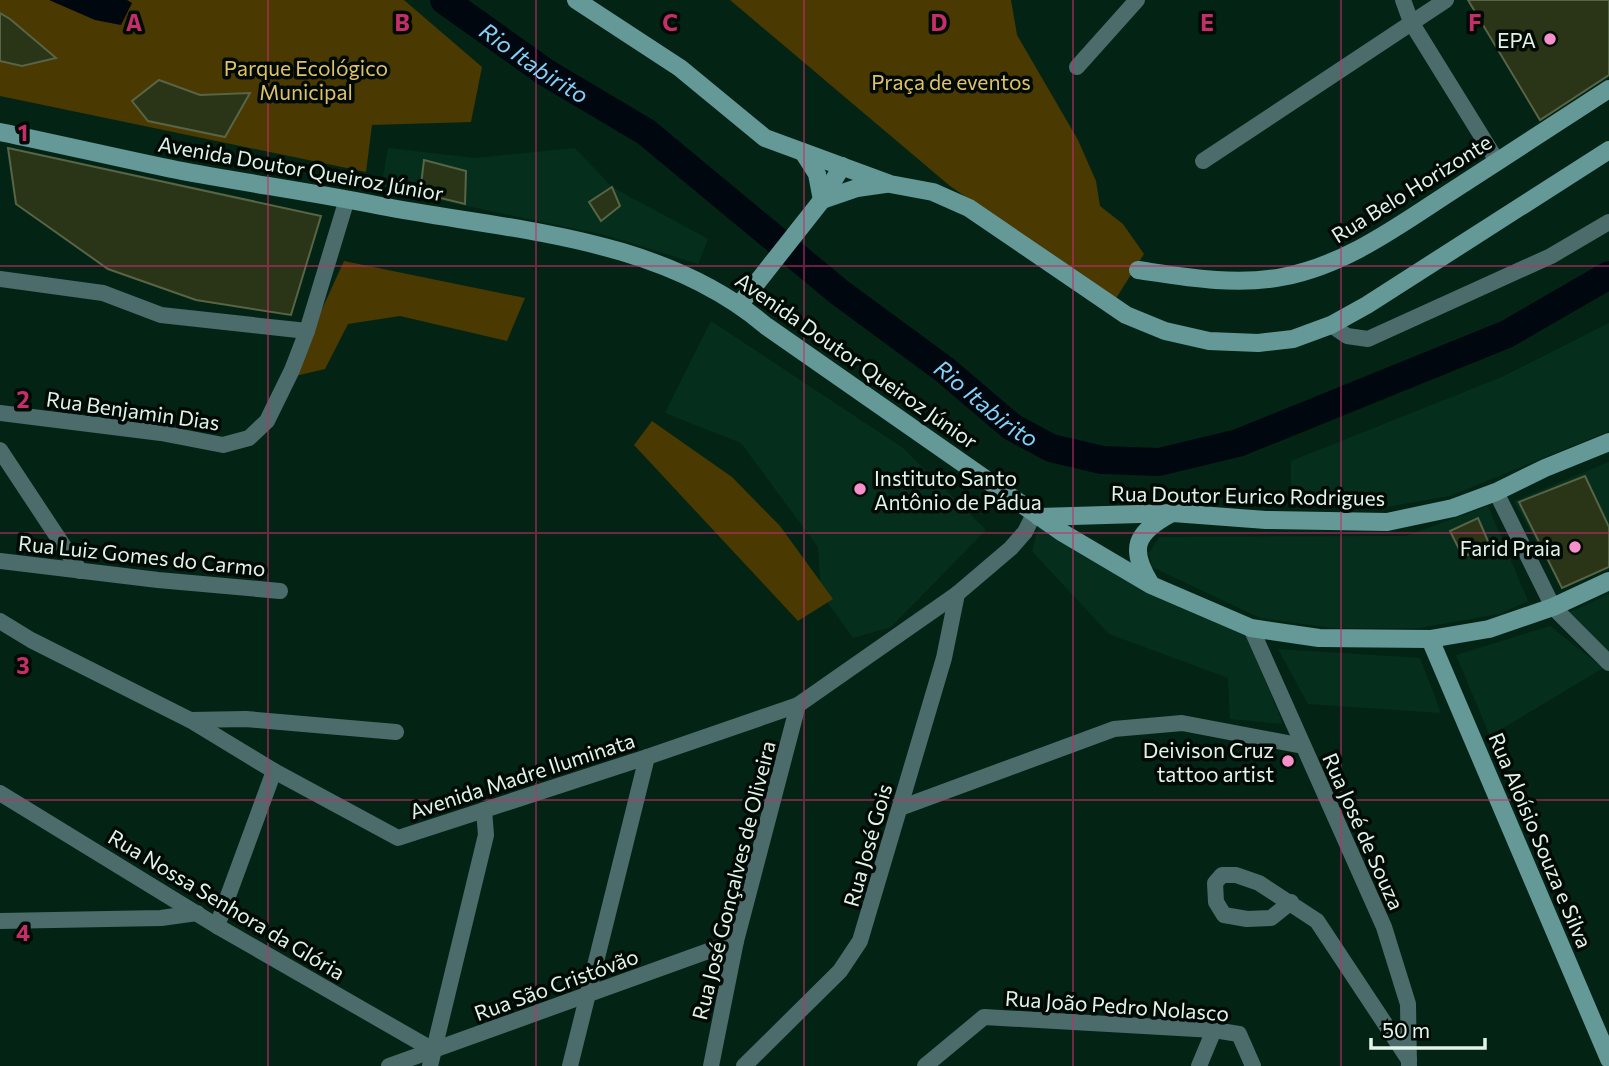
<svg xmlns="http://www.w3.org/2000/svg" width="1609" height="1066" font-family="Commissioner,sans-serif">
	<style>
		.built { fill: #052f1c }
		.green { fill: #4a3900 }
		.water { fill: #00070f }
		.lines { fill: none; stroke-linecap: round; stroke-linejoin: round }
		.river { stroke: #00070f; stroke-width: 28 }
		.building { fill: #2a3417; stroke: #586446; stroke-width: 2 }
		.street { stroke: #4b6c6b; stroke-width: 16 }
		.secondary { stroke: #649998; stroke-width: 18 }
		.grid { fill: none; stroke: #c52e69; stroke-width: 2; stroke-opacity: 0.55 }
		.poi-dot { fill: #f890cb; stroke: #010a05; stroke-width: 2.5 }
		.labels { text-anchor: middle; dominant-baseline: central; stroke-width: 7; stroke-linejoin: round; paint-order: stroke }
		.poi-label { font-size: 21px; fill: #e2f4e9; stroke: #010a05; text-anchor: end }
		.park-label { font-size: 21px; fill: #e1c26a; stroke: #010a05 }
		.street-label { font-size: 21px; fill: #e2f4e9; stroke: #010a05 }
		.water-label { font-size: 23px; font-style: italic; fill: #85d1f5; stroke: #010a05 }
		.grid-label { font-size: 23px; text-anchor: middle; font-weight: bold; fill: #c52e69; stroke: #010a05; stroke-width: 7; stroke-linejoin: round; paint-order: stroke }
	</style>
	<rect width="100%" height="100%" fill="#032415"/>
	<g class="built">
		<polygon points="388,148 475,158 575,148 612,187 708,239 698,264 605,235 381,188"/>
		<polygon points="711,321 903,448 986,530 891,627 853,638 821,593 818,547 741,443 665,413"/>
		<polygon points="1609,323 1609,431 1450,496 1374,509 1291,504 1291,461 1502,377"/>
		<polygon points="1609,462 1609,566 1562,588 1514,501"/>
		<polygon points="1488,506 1528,601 1499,614 1419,628 1332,628 1260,618 1152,567 1149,553 1159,537 1406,536"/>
		<polygon points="1039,525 1246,634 1283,724 1230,719 1228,678 1109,634 1032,551"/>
		<polygon points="1609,594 1609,652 1562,616"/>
		<polygon points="1550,626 1603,668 1490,736 1456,655"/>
		<polygon points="1278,649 1420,658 1441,713 1308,704"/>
	</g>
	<g class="green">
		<polygon points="0,0 404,0 482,67 471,122 372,125 366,172 0,96"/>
		<polygon points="730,0 1011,0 1017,35 1078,140 1096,181 1100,206 1123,224 1144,254 1115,300 950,186"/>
		<polygon points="344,261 525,298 507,341 400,316 348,324 325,369 291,377"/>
		<polygon points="652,421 732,477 780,526 833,599 798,621 634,445"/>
	</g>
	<polygon class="water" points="49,0 127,0 132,3 121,25 95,20"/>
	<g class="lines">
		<path class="river" id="s1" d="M444 0 545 72 646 132 839 292 945 370 1012 427 1051 448 1102 460 1159 462 1238 443 1507 334 1609 275"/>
	</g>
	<g class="building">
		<polygon points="1468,0 1609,0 1609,75 1540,120"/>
		<polygon points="0,13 10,19 56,58 22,66 0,61"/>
		<polygon points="159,80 200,95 250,93 225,137 148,121 132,101"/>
		<polygon points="8,148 321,216 291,315 196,300 108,269 16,204"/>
		<polygon points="424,160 466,171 465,204 420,193"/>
		<polygon points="612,187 620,206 601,221 589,202"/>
		<polygon points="1585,476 1609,527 1609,567 1562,588 1519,502"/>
		<polygon points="1478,518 1490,546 1463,557 1450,531"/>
	</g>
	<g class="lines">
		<g class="street">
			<polyline points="1403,0 1411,22 1497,161"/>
			<polyline points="1077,67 1137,0"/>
			<polyline points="1203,161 1446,0"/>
			<polyline points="0,279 103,293 161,315 307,331"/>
			<polyline points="1331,325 1347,336 1368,339 1551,256 1609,222"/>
			<polyline points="0,413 161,433 223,445 249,438 267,421 292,370 307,331 347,199"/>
			<polyline points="0,450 80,571"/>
			<polyline points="1496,492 1553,607 1609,663"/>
			<polyline points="0,561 158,580 280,591"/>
			<polyline points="0,621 31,640 190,720 274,771 398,838 647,757 798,705 957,594 1011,548 1025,532 1034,514"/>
			<polyline points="1251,628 1384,927 1408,1004 1409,1066"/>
			<polyline points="190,720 246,719 396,732"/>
			<polyline points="0,793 217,926 433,1050"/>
			<polyline points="900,808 1114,729 1182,723 1303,746"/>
			<polyline points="1291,902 1271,918 1247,919 1224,915 1216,902 1215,883 1222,875 1236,875 1259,883 1317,921 1409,1060"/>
			<polyline points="0,921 161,918 197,913"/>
			<polyline points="217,926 274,771"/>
			<polyline points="389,1066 736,941"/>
			<polyline points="430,1066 486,835 484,810"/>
			<polyline points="570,1066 647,757"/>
			<polyline points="711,1066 736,941 798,705"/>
			<polyline points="744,1066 840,971 860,941 944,658 957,594"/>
			<polyline points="925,1066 984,1017 1214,1030 1239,1034 1253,1066"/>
			<polyline points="1199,1066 1214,1030"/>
		</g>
		<g class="secondary">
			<polyline points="576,0 680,68 765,138 890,184 933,192 969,208 1126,315 1165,331 1209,341 1258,343 1293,339 1331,325 1367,305 1609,150"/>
			<path d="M0 132C59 144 118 158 177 170 244 183 313 192 381 206 512 231 660 236 766 326L1063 533 1151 585 1251 628 1319 638 1430 639 1489 629 1553 607 1609 581"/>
			<polyline points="803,152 817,174 822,200 857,188 885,184"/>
			<path d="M1138 270C1185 277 1234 286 1282 277 1346 265 1398 226 1452 191 1504 157 1557 123 1609 89"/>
			<polyline points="740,304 822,200 842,166"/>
			<polyline points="1039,517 1173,513 1266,520 1387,522 1453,508 1496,492 1545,468 1609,442"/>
			<path d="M1150 583C1129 549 1135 533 1170 514"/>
			<polyline points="1430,639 1609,1059"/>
		</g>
	</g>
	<path class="grid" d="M268 0V1066M536 0V1066M804 0V1066M1073 0V1066M1341 0V1066M0 266H1609M0 533H1609M0 800H1609"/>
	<g class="poi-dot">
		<circle cx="1550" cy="39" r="7"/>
		<circle cx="860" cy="489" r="7"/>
		<circle cx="1575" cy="547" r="7"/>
		<circle cx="1288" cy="761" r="7"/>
	</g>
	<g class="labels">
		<g class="poi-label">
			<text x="1536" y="39">EPA</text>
			<text x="874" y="477" text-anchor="start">Instituto Santo<tspan x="874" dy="24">Antônio de Pádua</tspan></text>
			<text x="1561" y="547">Farid Praia</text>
			<text x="1274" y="749">Deivison Cruz<tspan x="1274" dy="24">tattoo artist</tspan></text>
		</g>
		<g class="park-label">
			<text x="306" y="67">Parque Ecológico<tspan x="306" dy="24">Municipal</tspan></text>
			<text x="951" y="81">Praça de eventos</text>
		</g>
		<g class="street-label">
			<text transform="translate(301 168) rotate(10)">Avenida Doutor Queiroz Júnior</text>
			<text transform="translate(1411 188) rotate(-32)">Rua Belo Horizonte</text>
			<text transform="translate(857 360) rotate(35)">Avenida Doutor Queiroz Júnior</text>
			<text transform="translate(133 410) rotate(8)">Rua Benjamin Dias</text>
			<text transform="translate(1248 495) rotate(1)">Rua Doutor Eurico Rodrigues</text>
			<text transform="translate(142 555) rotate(6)">Rua Luiz Gomes do Carmo</text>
			<text transform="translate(522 775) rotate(-18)">Avenida Madre Iluminata</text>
			<text transform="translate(1364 831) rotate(66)">Rua José de Souza</text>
			<text transform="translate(1541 840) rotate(67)">Rua Aloísio Souza e Silva</text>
			<text transform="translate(867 845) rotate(-74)">Rua José Gois</text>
			<text transform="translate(733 880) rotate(-76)">Rua José Gonçalves de Oliveira</text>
			<text transform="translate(227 904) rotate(31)">Rua Nossa Senhora da Glória</text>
			<text transform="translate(556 984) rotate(-20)">Rua São Cristóvão</text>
			<text transform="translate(1117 1005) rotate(4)">Rua João Pedro Nolasco</text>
		</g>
		<g class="water-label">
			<text stroke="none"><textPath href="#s1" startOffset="110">Rio Itabirito</textPath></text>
			<text stroke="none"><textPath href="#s1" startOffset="677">Rio Itabirito</textPath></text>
		</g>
	</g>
	<g class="grid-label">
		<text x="134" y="31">A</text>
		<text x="402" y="31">B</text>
		<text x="670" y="31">C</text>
		<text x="939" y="31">D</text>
		<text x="1207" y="31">E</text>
		<text x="1475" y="31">F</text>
		<text x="23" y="141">1</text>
		<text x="23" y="408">2</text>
		<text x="23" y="674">3</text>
		<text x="23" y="941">4</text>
	</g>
	<path d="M1371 1038v10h114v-10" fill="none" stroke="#e2f4e9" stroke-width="3.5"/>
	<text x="1382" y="1038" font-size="21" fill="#e2f4e9" stroke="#010a05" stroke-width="5" paint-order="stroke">50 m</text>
</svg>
